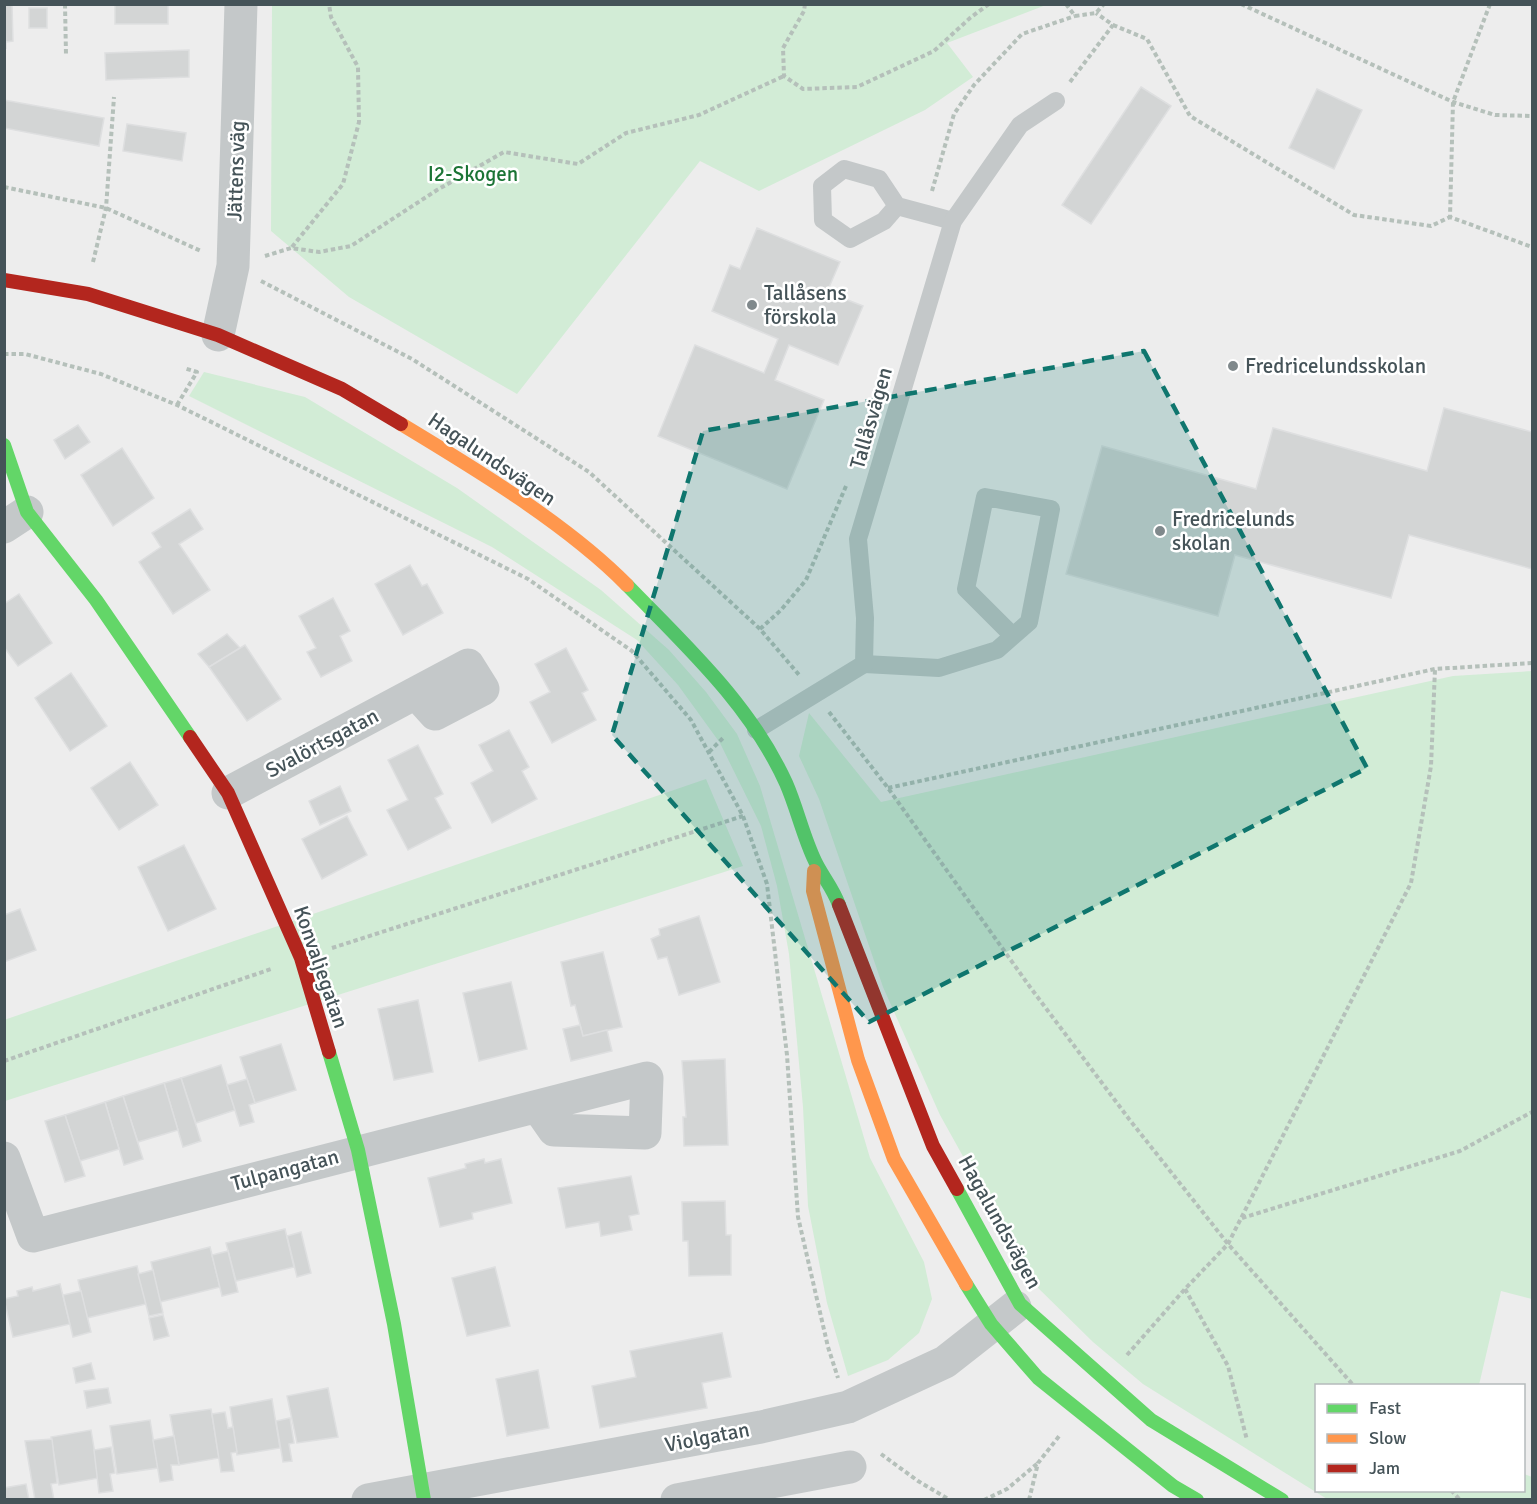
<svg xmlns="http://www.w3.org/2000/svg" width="1537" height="1504" font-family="Signika,sans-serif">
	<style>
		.green { fill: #d2ecd6 }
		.building { fill: #d3d5d5; stroke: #dedfe0; stroke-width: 1.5 }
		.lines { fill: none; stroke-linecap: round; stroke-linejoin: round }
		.path { stroke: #b5c0ba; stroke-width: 4; stroke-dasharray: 4.5 3; stroke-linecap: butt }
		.lane { stroke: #c4c8c9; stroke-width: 18 }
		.street { stroke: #c4c8c9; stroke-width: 33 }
		.fast { stroke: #63d668; stroke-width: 14 }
		.slow { stroke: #ff974d; stroke-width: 14 }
		.jam { stroke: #b3261e; stroke-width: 14 }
		.marked { fill: #0f766e; fill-opacity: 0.2; stroke: #0f766e; stroke-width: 4.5; stroke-dasharray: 12 8; stroke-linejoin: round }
		.poi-dot { fill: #80898c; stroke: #fff; stroke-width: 2 }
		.labels { text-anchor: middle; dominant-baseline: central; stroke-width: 5; stroke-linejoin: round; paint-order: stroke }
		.street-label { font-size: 21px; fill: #455358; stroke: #fff }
		.park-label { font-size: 21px; fill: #1b7435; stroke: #fff }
		.poi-label { font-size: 21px; fill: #455358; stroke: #fff; text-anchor: start }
	</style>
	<rect width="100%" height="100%" fill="#ededed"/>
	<g class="green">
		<polygon points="272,5 272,4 1046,5 947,43 973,77 925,110 759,191 700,161 517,394 349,297 271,231"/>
		<polygon points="204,372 305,397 457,488 601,590 669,650 706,692 737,734 760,786 870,1158 924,1262 932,1299 919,1333 888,1360 848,1376 827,1303 808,1206 803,1107 789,954 777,886 761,826 720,743 678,685 637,640 492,547 189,396"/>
		<polygon points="1532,671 1532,1299 1501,1291 1479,1385 1316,1386 1316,1490 1524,1490 1524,1474 1532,1477 1532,1499 1327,1499 1143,1384 1093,1342 1034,1284 940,1115 883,987 819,799 799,756 809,713 881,802 1453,676"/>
		<polygon points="706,779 743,866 5,1101 4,1020"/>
	</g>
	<g class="building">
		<polygon points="4,4 12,4 13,41 6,42 6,49"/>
		<rect x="115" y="4" width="53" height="20"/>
		<rect x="29" y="8" width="18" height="20"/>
		<polygon points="189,50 189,77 106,80 105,53"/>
		<polygon points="1141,87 1171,106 1091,224 1062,205"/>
		<polygon points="1317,89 1362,110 1334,169 1289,148"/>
		<polygon points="4,100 104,118 99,146 4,128"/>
		<polygon points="127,124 186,133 182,161 123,151"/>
		<polygon points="757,228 840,262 827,292 863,306 838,365 789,345 775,380 824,400 787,489 658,436 695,345 764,373 778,339 712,311 730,265 740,269"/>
		<polygon points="1444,408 1532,432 1532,569 1409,535 1391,598 1235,555 1218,616 1066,574 1102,446 1256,489 1273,428 1427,471"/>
		<polygon points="78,425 90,442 65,459 54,440"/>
		<polygon points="122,448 154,498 113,526 81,475"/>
		<polygon points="190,509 203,529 179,544 210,590 173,614 139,562 161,547 152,533"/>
		<polygon points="410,565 422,586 427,584 443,613 403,635 375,584"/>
		<polygon points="19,594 52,643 18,666 4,647 4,604"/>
		<polygon points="333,598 350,631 340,636 352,661 321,677 307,652 316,648 299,616"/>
		<polygon points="227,634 240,648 209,667 198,654"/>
		<polygon points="245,645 281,699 247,721 209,667"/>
		<polygon points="566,648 588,690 582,693 596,720 552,743 530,702 550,692 535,664"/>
		<polygon points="71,673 107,726 70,751 35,698"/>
		<polygon points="509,730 529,767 522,771 537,799 492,823 471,783 493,771 479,745"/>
		<polygon points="418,745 443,794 435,798 451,828 408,850 387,810 408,800 388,760"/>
		<polygon points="130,762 158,805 119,830 91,788"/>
		<polygon points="340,786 351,811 320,825 309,801"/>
		<polygon points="347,816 367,855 322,879 302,839"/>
		<polygon points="184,845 216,909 168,931 138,867"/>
		<polygon points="20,909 36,950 4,962 4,915"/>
		<polygon points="699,916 720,982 679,995 667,957 658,959 651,939 660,935 659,929"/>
		<polygon points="603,952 622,1027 583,1036 575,1005 571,1006 561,962"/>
		<polygon points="511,982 527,1049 479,1061 463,993"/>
		<polygon points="418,1000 433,1072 394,1080 378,1009"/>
		<polygon points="580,1025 583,1036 607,1030 612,1051 571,1061 563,1029"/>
		<polygon points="281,1044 296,1090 255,1103 240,1057"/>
		<polygon points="725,1059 728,1145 684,1146 683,1117 686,1117 682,1061"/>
		<polygon points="221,1065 235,1110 196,1123 181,1078"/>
		<polygon points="181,1078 201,1141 183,1147 164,1083"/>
		<polygon points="247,1079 255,1103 249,1105 254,1122 240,1126 227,1085"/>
		<polygon points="164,1083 178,1130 138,1142 123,1096"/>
		<polygon points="123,1096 143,1159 124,1165 105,1102"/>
		<polygon points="105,1102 119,1149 80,1161 65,1115"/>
		<polygon points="65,1115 85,1176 65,1182 45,1121"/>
		<polygon points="484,1159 485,1163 501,1159 512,1203 472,1213 473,1219 440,1227 428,1178 466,1168 465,1164"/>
		<polygon points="631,1176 639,1214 629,1216 632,1230 601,1236 599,1222 566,1228 558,1188"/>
		<polygon points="725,1201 726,1235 731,1235 731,1275 689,1276 688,1241 683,1241 682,1202"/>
		<polygon points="285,1229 294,1267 236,1281 226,1243"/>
		<polygon points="301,1232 311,1273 297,1277 287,1236"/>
		<polygon points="210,1247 220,1287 160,1302 151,1262"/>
		<polygon points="228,1251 238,1292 222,1296 212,1255"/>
		<polygon points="137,1266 146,1304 87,1318 78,1280"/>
		<polygon points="495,1267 510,1326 467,1336 452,1278"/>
		<polygon points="153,1270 163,1313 149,1316 138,1274"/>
		<polygon points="60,1284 70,1324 13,1337 4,1299 18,1296 17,1291 32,1287 33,1291"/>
		<polygon points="81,1291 91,1332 73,1337 63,1295"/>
		<polygon points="163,1315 169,1336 154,1340 149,1318"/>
		<polygon points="722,1333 731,1377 702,1383 707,1408 600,1428 592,1386 636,1377 630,1351"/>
		<polygon points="91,1363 95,1379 76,1383 73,1368"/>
		<polygon points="538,1370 549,1428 507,1436 496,1379"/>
		<polygon points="108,1388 111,1403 87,1408 84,1391"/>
		<polygon points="328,1388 338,1437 297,1443 287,1396"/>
		<polygon points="272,1399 280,1448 237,1455 230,1407"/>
		<polygon points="211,1409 219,1458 179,1465 170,1415"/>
		<polygon points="225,1412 228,1428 233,1427 237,1452 231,1453 234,1471 221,1472 212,1414"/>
		<polygon points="290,1418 294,1443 289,1444 292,1461 283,1462 276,1421"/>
		<polygon points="150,1420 158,1468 117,1474 110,1426"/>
		<polygon points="91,1430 99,1478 59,1485 51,1437"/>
		<polygon points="174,1436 179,1465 171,1465 173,1480 160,1482 153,1440"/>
		<polygon points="52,1439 57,1483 51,1484 54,1500 35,1500 25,1441"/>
		<polygon points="111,1447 115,1473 110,1474 113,1491 99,1493 94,1450"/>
		<polygon points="26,1484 29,1500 4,1500 4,1488"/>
	</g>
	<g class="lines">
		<g class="path">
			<polyline points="65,4 66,55"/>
			<polyline points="805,4 804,11 783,48 784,76 803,89 857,87 934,51 970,18 989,4"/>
			<polyline points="1066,4 1075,16 1096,13 1104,4"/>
			<polyline points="1241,4 1453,102 1495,115 1532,116"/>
			<polyline points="1490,4 1453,102 1450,217 1532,247"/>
			<polyline points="1113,25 1147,39 1190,116 1354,215 1431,226 1450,217"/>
			<polyline points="1070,82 1113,25 1096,13"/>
			<polyline points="4,187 106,208 201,251"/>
			<polyline points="932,191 954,114 974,85 1022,34 1075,16"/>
			<polyline points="292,247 343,184 359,122 358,67 331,17 329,4"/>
			<polyline points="265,256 291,248 319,252 351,246 437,190 504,152 578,164 626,133 699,115 784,76"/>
			<polyline points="93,262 106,208 114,97"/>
			<polyline points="261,281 412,359 589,472 760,629 800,676"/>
			<polyline points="4,354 25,354 101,374 177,405 528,579 632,651 691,720 743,816 767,884 787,1055 798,1217 828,1347 838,1378"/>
			<polyline points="177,405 197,372 184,368"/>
			<polyline points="760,629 781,610 806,580 846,486"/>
			<polyline points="829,712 888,788 1030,987 1129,1119 1228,1244 1354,1386"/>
			<polyline points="709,752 723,738"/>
			<polyline points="888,788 1435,669 1532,663"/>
			<polyline points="332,948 743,816"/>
			<polyline points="4,1061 271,969"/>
			<polyline points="1242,1218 1460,1151 1532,1112"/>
			<polyline points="1185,1289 1228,1366 1247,1440"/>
			<polyline points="1127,1355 1185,1289 1228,1244 1411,883 1431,766 1435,669"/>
			<polyline points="881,1454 918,1481 950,1500"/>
			<polyline points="1451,1490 1460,1500"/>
			<polyline points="984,1500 1007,1489 1038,1463"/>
			<polyline points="1029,1500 1038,1463 1060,1435"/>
		</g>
		<g class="lane">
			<polyline points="897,206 884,221 850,239 823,220 822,186 844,169 879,179 897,206 953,221"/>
			<polyline points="864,664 939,668 997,650 1029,622 1051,509 985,497 966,589 1013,636"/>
			<polyline points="756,730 864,664 865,618 858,539 953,221 1020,125 1056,101"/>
		</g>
		<g class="street">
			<polyline points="218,335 233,266 241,4"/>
			<polyline points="4,527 27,512"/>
			<polyline points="228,793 468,665 483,689 435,714 416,693"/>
			<polyline points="4,1158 33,1236 647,1078 645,1133 554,1130 538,1107"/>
			<polyline points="368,1500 761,1427 848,1407 945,1362 1015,1307"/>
			<polyline points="677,1500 850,1467"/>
		</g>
		<g class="fast">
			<polyline points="4,445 27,512 96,600 190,737"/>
			<path d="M627 585C686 646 750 704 786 783 797 808 803 836 815 861 822 876 833 888 839 905"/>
			<polyline points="329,1052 358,1150 394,1324 424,1500"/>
			<polyline points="957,1189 1020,1304 1151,1420 1282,1500"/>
			<polyline points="966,1284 991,1324 1038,1378 1173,1486 1197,1500"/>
		</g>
		<g class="slow">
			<path d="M401 424C474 468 567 524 627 585"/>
			<polyline points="814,871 813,891 858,1060 894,1159 966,1284"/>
		</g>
		<g class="jam">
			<polyline points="4,280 88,294 218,335 342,389 401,424"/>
			<polyline points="190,737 228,793 301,958 329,1052"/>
			<polyline points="839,905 933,1146 957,1189"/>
		</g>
	</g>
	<path class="marked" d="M1144 351 1367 768 869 1022 612 735 703 431Z"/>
	<g class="poi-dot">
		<circle cx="752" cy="305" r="6"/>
		<circle cx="1233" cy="366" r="6"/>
		<circle cx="1160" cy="531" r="6"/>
	</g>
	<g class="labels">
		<g class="street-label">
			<text transform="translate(236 171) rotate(-88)">Jättens väg</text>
			<text transform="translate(871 418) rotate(-74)">Tallåsvägen</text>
			<text transform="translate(492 459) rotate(34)">Hagalundsvägen</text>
			<text transform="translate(322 743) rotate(-28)">Svalörtsgatan</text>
			<text transform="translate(321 967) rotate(71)">Konvaljegatan</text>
			<text transform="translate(285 1170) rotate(-15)">Tulpangatan</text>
			<text transform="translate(1000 1222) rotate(61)">Hagalundsvägen</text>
			<text transform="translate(707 1437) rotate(-11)">Violgatan</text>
		</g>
		<g class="park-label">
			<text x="473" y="174">I2-Skogen</text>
		</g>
		<g class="poi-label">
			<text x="764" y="293">Tallåsens<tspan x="764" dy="24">förskola</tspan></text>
			<text x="1245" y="366">Fredricelundsskolan</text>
			<text x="1172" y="519">Fredricelunds<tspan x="1172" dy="24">skolan</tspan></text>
		</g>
	</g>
	<rect width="1537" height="1504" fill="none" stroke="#455358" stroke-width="12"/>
	<rect x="1315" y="1384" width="210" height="108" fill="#ffffff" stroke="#b5babc" stroke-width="1.5"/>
	<rect x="1327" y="1404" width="30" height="9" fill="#63d668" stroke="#b5babc" stroke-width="1.5"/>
	<text x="1369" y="1414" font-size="18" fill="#455358">Fast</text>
	<rect x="1327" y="1434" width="30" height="9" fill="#ff974d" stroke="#b5babc" stroke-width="1.5"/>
	<text x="1369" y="1444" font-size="18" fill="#455358">Slow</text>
	<rect x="1327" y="1464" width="30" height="9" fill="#b3261e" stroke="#b5babc" stroke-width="1.5"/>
	<text x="1369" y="1474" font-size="18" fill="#455358">Jam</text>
</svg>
